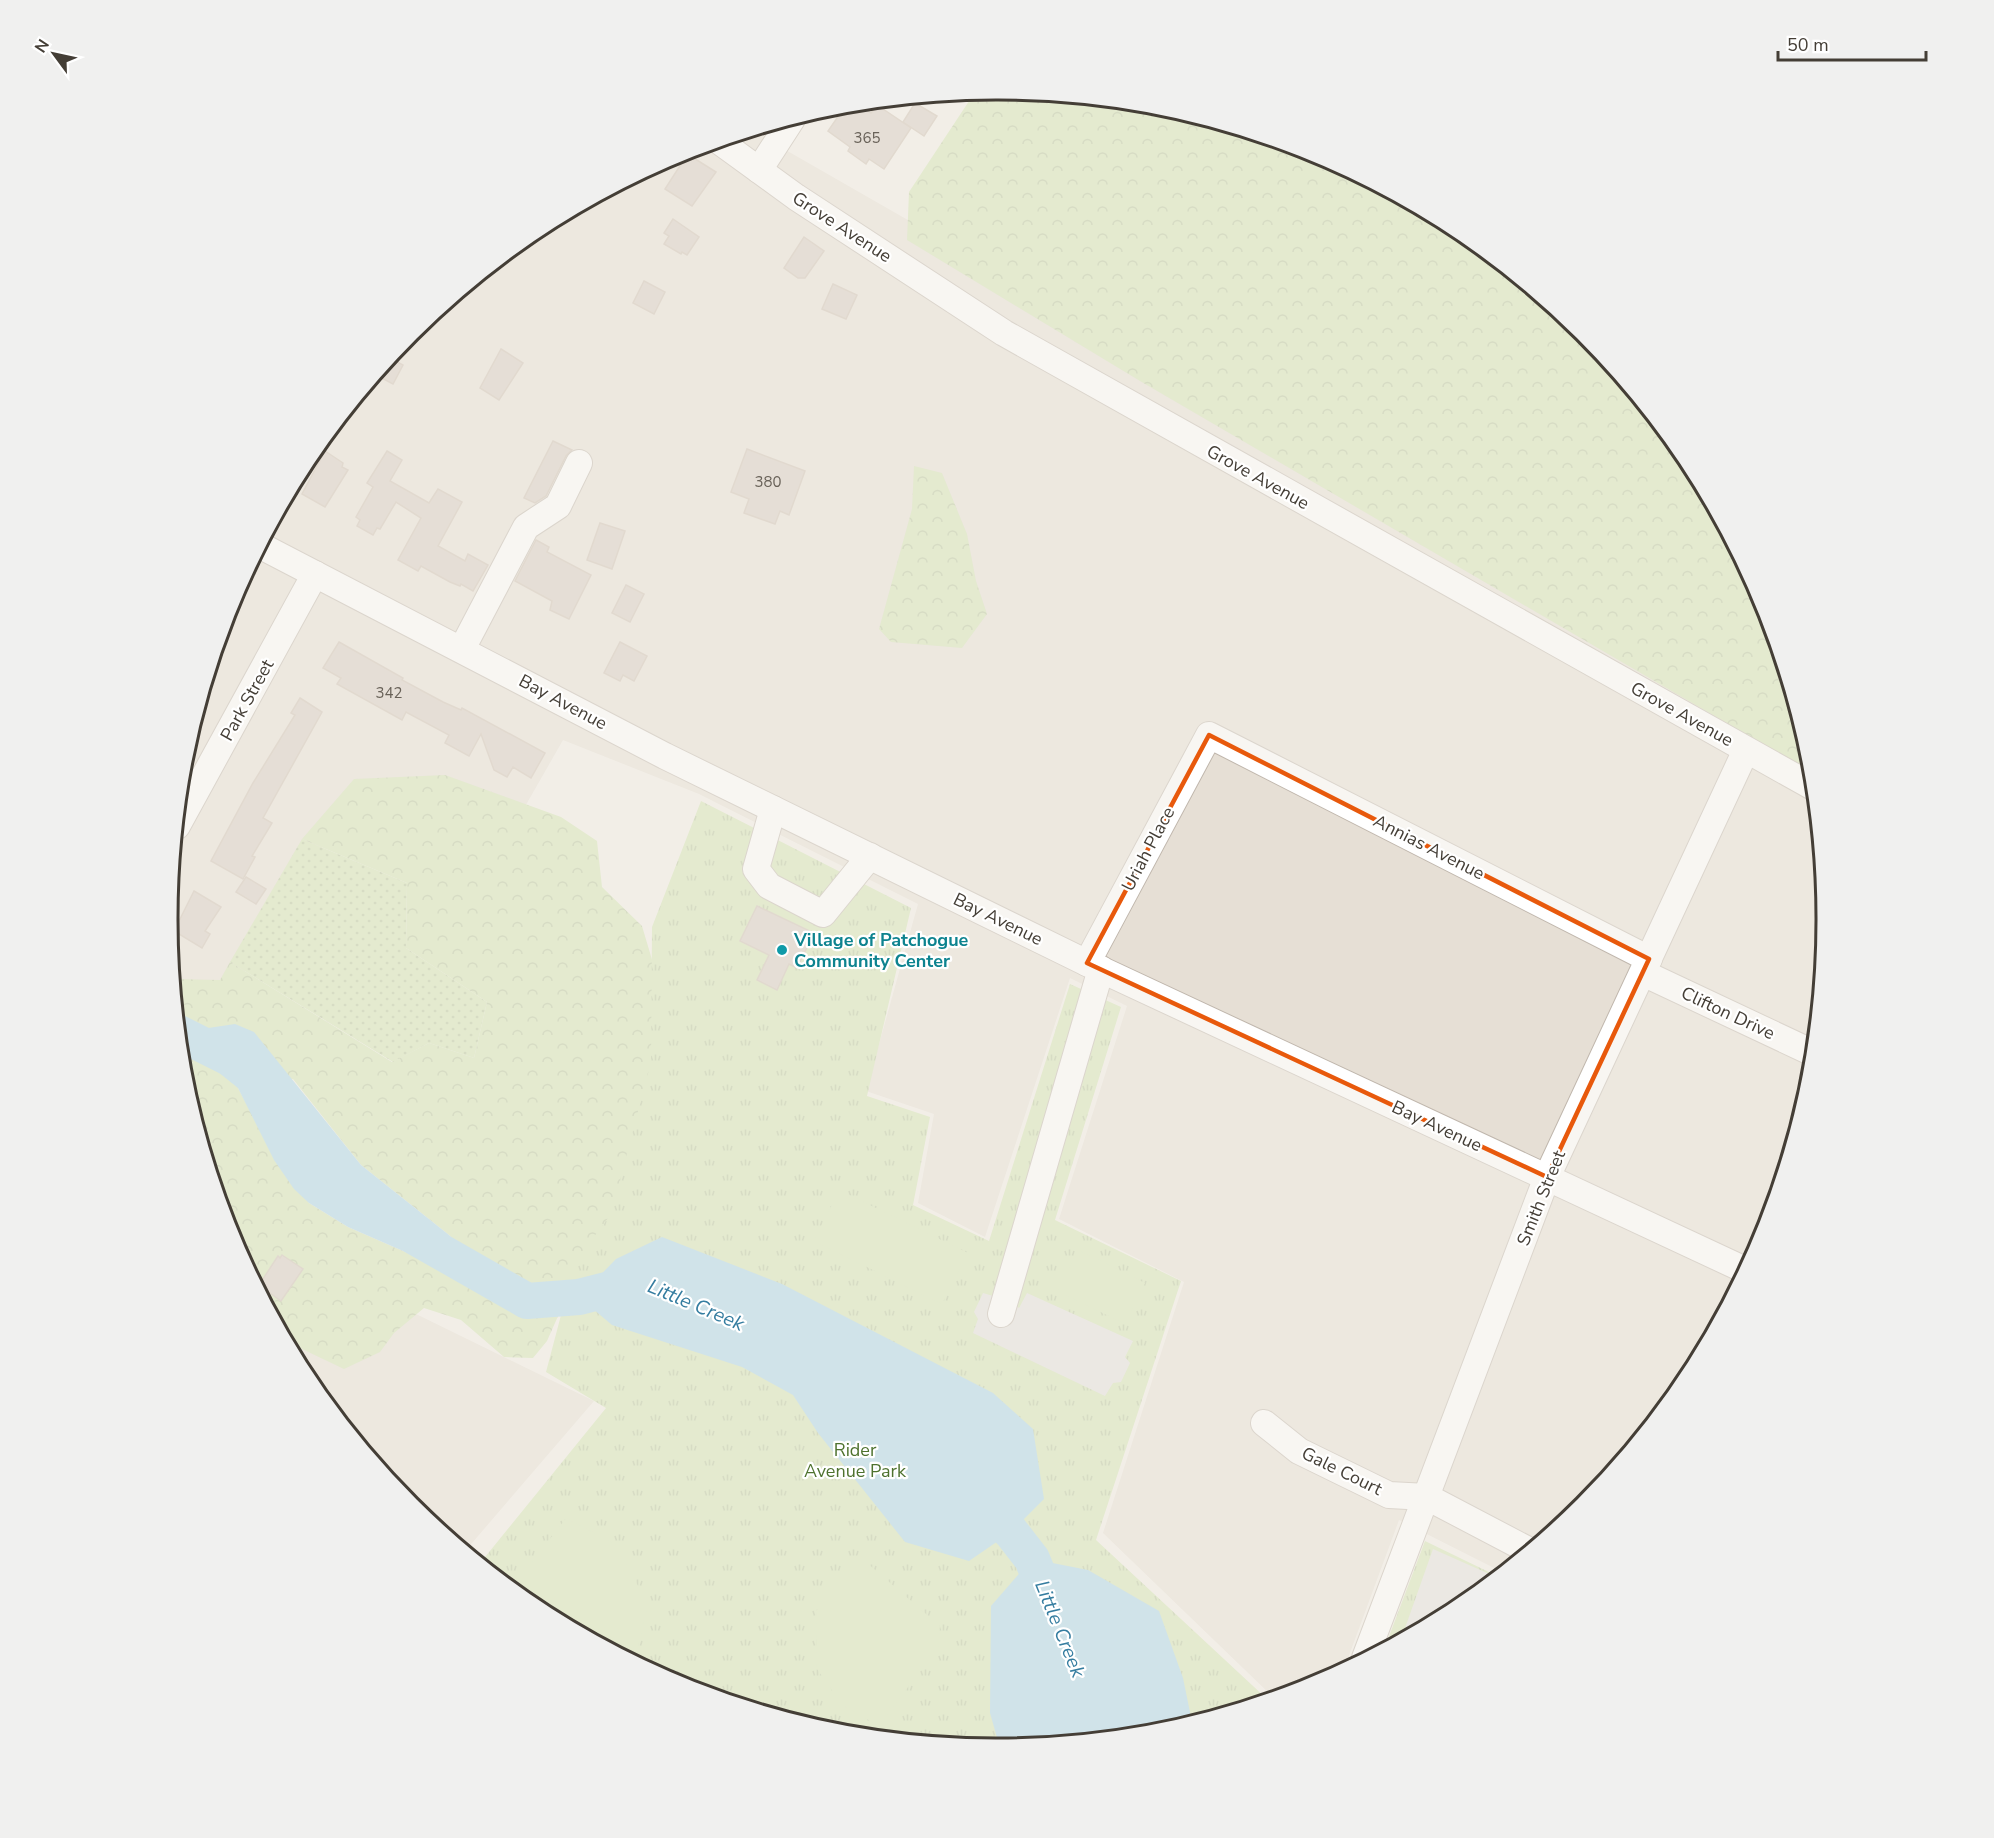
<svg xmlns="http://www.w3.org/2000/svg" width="1994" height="1838" font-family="'Nunito Sans',sans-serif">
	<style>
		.residential { fill: #e6dfd5 }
		.grass { fill: url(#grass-dots) }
		.forest { fill: url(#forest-crowns); fill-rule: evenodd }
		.park { fill: url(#park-tufts) }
		.pitch { fill: #d2e4b2 }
		.parking { fill: #e3e1de }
		.water { fill: #a7d5eb }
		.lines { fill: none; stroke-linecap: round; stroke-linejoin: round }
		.river { stroke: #a7d5eb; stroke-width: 36 }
		.building { fill: #d6cbc0; stroke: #cdbfb1; stroke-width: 1.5 }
		.minor-casing { stroke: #c0b7ad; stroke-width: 28 }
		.minor { stroke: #fff; stroke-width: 26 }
		.marked { fill: none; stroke: #e8590c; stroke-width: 4.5; stroke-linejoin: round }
		.culture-dot { fill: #0f9aa8; stroke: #fff; stroke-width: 2 }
		.labels { text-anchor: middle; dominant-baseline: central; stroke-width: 4.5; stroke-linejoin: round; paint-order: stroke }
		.number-label { font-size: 15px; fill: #686158 }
		.street-label { font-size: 18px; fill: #443e36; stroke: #fff }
		.culture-label { font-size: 18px; font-weight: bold; fill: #0d838f; stroke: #fff; text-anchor: start }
		.park-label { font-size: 18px; fill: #4e722e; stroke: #fff }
		.water-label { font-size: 20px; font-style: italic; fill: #357da0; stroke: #fff }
		.rim { fill: none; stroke: #443e36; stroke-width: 3 }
	</style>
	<defs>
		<pattern id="grass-dots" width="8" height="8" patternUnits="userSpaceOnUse" patternTransform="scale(1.5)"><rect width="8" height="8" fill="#d2e4b2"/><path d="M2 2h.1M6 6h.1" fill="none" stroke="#b6c59a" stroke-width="1.8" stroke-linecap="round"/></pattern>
		<pattern id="forest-crowns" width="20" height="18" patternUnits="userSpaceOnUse" patternTransform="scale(1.5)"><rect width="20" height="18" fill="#d2e4b2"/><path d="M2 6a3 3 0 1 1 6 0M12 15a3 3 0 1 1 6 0" fill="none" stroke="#b6c59a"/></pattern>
		<pattern id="park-tufts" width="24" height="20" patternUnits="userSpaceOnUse" patternTransform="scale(1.5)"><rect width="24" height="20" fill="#d2e4b2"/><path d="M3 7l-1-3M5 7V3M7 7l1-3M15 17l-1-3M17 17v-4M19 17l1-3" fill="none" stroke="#b6c59a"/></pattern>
	</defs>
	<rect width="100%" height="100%" fill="#f2eee7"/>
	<g class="residential">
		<polygon points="768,126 763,137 1803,733 1810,758 1826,919 1810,1081 1763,1237 1686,1380 1583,1505 1502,1572 1399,1520 1344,1669 1314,1685 1273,1697 1103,1533 1184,1282 1059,1219 1127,1006 1070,978 985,1237 918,1203 934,1114 866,1091 918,904 699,794 563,740 483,880 349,802 183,1072 168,919 184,757 231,601 308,458 411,333 537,230 680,153"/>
		<polygon points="226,1221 594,1401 466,1550 411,1505 308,1379 231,1236"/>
	</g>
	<polygon class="grass" points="302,839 407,883 406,948 487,1002 474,1058 429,1043 393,1062 230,962"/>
	<g class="forest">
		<polygon points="997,90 1159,106 1315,153 1458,230 1583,333 1686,459 1763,602 1810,758 1812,773 1140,381 907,240 909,192 975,92"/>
		<polygon points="914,466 942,473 967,534 976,581 987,614 962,648 891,642 879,629 912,509"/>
		<path d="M445 775 561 817 597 841 602 887 642 926 664 1000 661 1061 612 1220 579 1269 547 1341 533 1358 504 1357 461 1320 424 1308 394 1333 380 1352 344 1369 302 1349 280 1327 231 1236 184 1080 174 979 220 980 230 962 392 1062 429 1043 474 1058 487 1002 406 948 407 883 302 839 354 779ZM293 1079 361 1165 449 1235 469 1257 442 1268 348 1227 309 1203 257 1123 238 1088Z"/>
	</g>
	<g class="park">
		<polygon points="701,801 911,908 867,1096 930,1117 913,1205 989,1241 1070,984 1121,1007 1055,1220 1181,1281 1096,1540 1267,1699 1158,1732 997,1748 835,1732 679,1685 536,1608 481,1562 606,1408 546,1372 575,1262 611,1214 651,1062 652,927"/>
		<polygon points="1425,1541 1497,1576 1457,1608 1385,1647"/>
	</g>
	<g class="pitch">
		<polygon points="839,1190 968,1253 942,1304 814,1241"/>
		<polygon points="1078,1250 1145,1283 1125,1324 1058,1291"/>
		<polygon points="566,1518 615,1544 648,1604 635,1661 536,1608 512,1588"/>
		<polygon points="858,1555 940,1626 938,1647 879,1726 842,1705 817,1669 816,1611"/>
	</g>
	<g class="parking">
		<polygon points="983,1293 993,1296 996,1293 1019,1308 1027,1293 1133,1341 1125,1357 1130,1363 1121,1382 1113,1383 1105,1396 973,1333 978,1319 974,1312"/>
		<polygon points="1433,1549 1496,1577 1457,1608 1410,1634 1404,1631"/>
	</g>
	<g class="water">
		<polygon points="235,1024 254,1032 361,1165 449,1235 469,1258 442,1268 348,1227 309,1203 294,1189 274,1160 238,1088 187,1047 195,1030"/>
		<polygon points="662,1237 782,1284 993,1393 1033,1429 1044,1499 1011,1532 969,1561 905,1542 818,1433 793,1395 742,1367 612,1325 579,1297 616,1259"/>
		<polygon points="1032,1559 1088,1570 1159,1611 1183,1678 1192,1722 1158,1732 1000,1748 990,1713 991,1606"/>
	</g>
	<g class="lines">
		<g class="river">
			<polyline points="179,1033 235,1061"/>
			<polyline points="415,1237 527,1301 579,1297 626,1285"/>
			<polyline points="976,1498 1011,1532 1032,1559 1050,1603"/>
		</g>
	</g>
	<g class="building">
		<polygon points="915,103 937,116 924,136 903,122"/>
		<polygon points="850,104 860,111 862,107 871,113 877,105 911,128 884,169 869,159 866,164 848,151 850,147 828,131 846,105"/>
		<polygon points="692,157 716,172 692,206 665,189 685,158"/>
		<polygon points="673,219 699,237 687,255 682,252 681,254 664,244 669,236 664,233"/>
		<polygon points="804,237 824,251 805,278 798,278 784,268"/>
		<polygon points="644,281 665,292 654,314 633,303"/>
		<polygon points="833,284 857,295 846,319 822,309"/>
		<polygon points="501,349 523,363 499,400 480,388"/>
		<polygon points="390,358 403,365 393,384 376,375"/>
		<polygon points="553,441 572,450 566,456 546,496 535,503 524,498"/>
		<polygon points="747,449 805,471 789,515 780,511 775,524 744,513 749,499 731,492"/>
		<polygon points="325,451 343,463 342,467 348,470 325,507 302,494"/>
		<polygon points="387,451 402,460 390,481 429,503 438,489 462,502 438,546 465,561 468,554 488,565 473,591 461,584 460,586 450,582 421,566 418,571 398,560 421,518 396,502 380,529 377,528 373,535 357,526 360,520 356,517 373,487 367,483"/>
		<polygon points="600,523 625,531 612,569 587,560"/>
		<polygon points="536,540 549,547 547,552 591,575 569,619 550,610 552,601 515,581"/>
		<polygon points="626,585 644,594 630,622 612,613"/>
		<polygon points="339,642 403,678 402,680 443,702 461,710 462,708 545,753 531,778 513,767 507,777 494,770 481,734 469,756 445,743 449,735 406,712 402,720 337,684 341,678 323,668"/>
		<polygon points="620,642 647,656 634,681 623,675 620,681 604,673"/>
		<polygon points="300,698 322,712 263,818 272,823 252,856 255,857 243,879 211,861 253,783 295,715 291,713"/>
		<polygon points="246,877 266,889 256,904 236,892"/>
		<polygon points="194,891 221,907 205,931 210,934 202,948 174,931"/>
		<polygon points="757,906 814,933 797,968 789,964 777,990 757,980 769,955 740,941"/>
		<polygon points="282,1255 303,1269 281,1301 259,1285 278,1256 280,1258"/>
	</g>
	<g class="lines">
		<defs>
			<g id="minor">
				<polyline points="719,141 796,197 1004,333 1813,787"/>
				<polyline points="759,170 792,119"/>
				<polyline points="261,546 665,756 1087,963 1745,1270"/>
				<polyline points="462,649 526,527 558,506 579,463"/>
				<polyline points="773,809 756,869 769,886 823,914 870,856"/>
				<polyline points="177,826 315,574"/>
				<polyline points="1087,963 1209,735 1649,959"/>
				<polyline points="1643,973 1813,1053"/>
				<polyline points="1001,1314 1101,969"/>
				<polyline points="1264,1423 1299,1451 1389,1495 1427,1497 1528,1550"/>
				<polyline points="1365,1658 1547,1177 1746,750"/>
			</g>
		</defs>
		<use href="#minor" class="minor-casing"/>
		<use href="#minor" class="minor"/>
	</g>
	<path d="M0 0H1994V1838H0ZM1209 735 1649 959 1547 1177 1087 963Z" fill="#f2eee7" fill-opacity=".55" fill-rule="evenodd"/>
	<path class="marked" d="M1209 735 1649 959 1547 1177 1087 963Z"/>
	<circle class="culture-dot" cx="782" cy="950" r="6"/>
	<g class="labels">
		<g class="number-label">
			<text x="867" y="138">365</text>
			<text x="768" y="482">380</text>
			<text x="389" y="693">342</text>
		</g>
		<g class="street-label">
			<text transform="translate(842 227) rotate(33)">Grove Avenue</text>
			<text transform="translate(1258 477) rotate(29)">Grove Avenue</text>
			<text transform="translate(247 700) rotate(-61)">Park Street</text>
			<text transform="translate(563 702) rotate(28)">Bay Avenue</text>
			<text transform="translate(1682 714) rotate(29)">Grove Avenue</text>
			<text transform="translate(1429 847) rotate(27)">Annias Avenue</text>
			<text transform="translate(1148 849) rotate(-62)">Uriah Place</text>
			<text transform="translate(998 919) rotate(26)">Bay Avenue</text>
			<text transform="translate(1728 1013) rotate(25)">Clifton Drive</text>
			<text transform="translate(1437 1126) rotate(25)">Bay Avenue</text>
			<text transform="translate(1541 1198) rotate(-68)">Smith Street</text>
			<text transform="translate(1342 1471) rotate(26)">Gale Court</text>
		</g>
		<g class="culture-label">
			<text x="794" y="940">Village of Patchogue<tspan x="794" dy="21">Community Center</tspan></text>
		</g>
		<g class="park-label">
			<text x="855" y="1450">Rider<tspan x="855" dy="21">Avenue Park</tspan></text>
		</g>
		<g class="water-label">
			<text transform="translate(696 1305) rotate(23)">Little Creek</text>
			<text transform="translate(1060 1629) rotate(68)">Little Creek</text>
		</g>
	</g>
	<path d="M0 0H1994V1838H0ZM996 100H998A818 818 0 0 1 1816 918V920A818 818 0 0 1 998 1738H996A818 818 0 0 1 178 920V918A818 818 0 0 1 996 100Z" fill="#f0f0ef" fill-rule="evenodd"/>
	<path class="rim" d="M996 100H998A818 818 0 0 1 1816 918V920A818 818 0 0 1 998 1738H996A818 818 0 0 1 178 920V918A818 818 0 0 1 996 100Z"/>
	<g transform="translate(54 54) rotate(303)" stroke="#ffffff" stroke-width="4.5" paint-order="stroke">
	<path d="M0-4.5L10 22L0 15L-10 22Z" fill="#443e36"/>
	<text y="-9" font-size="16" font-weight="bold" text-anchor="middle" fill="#443e36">N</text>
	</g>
	<path d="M1778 51v9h148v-9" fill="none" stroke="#443e36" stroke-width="3"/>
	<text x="1787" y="51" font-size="18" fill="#443e36" stroke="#ffffff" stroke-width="4.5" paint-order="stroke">50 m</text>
</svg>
